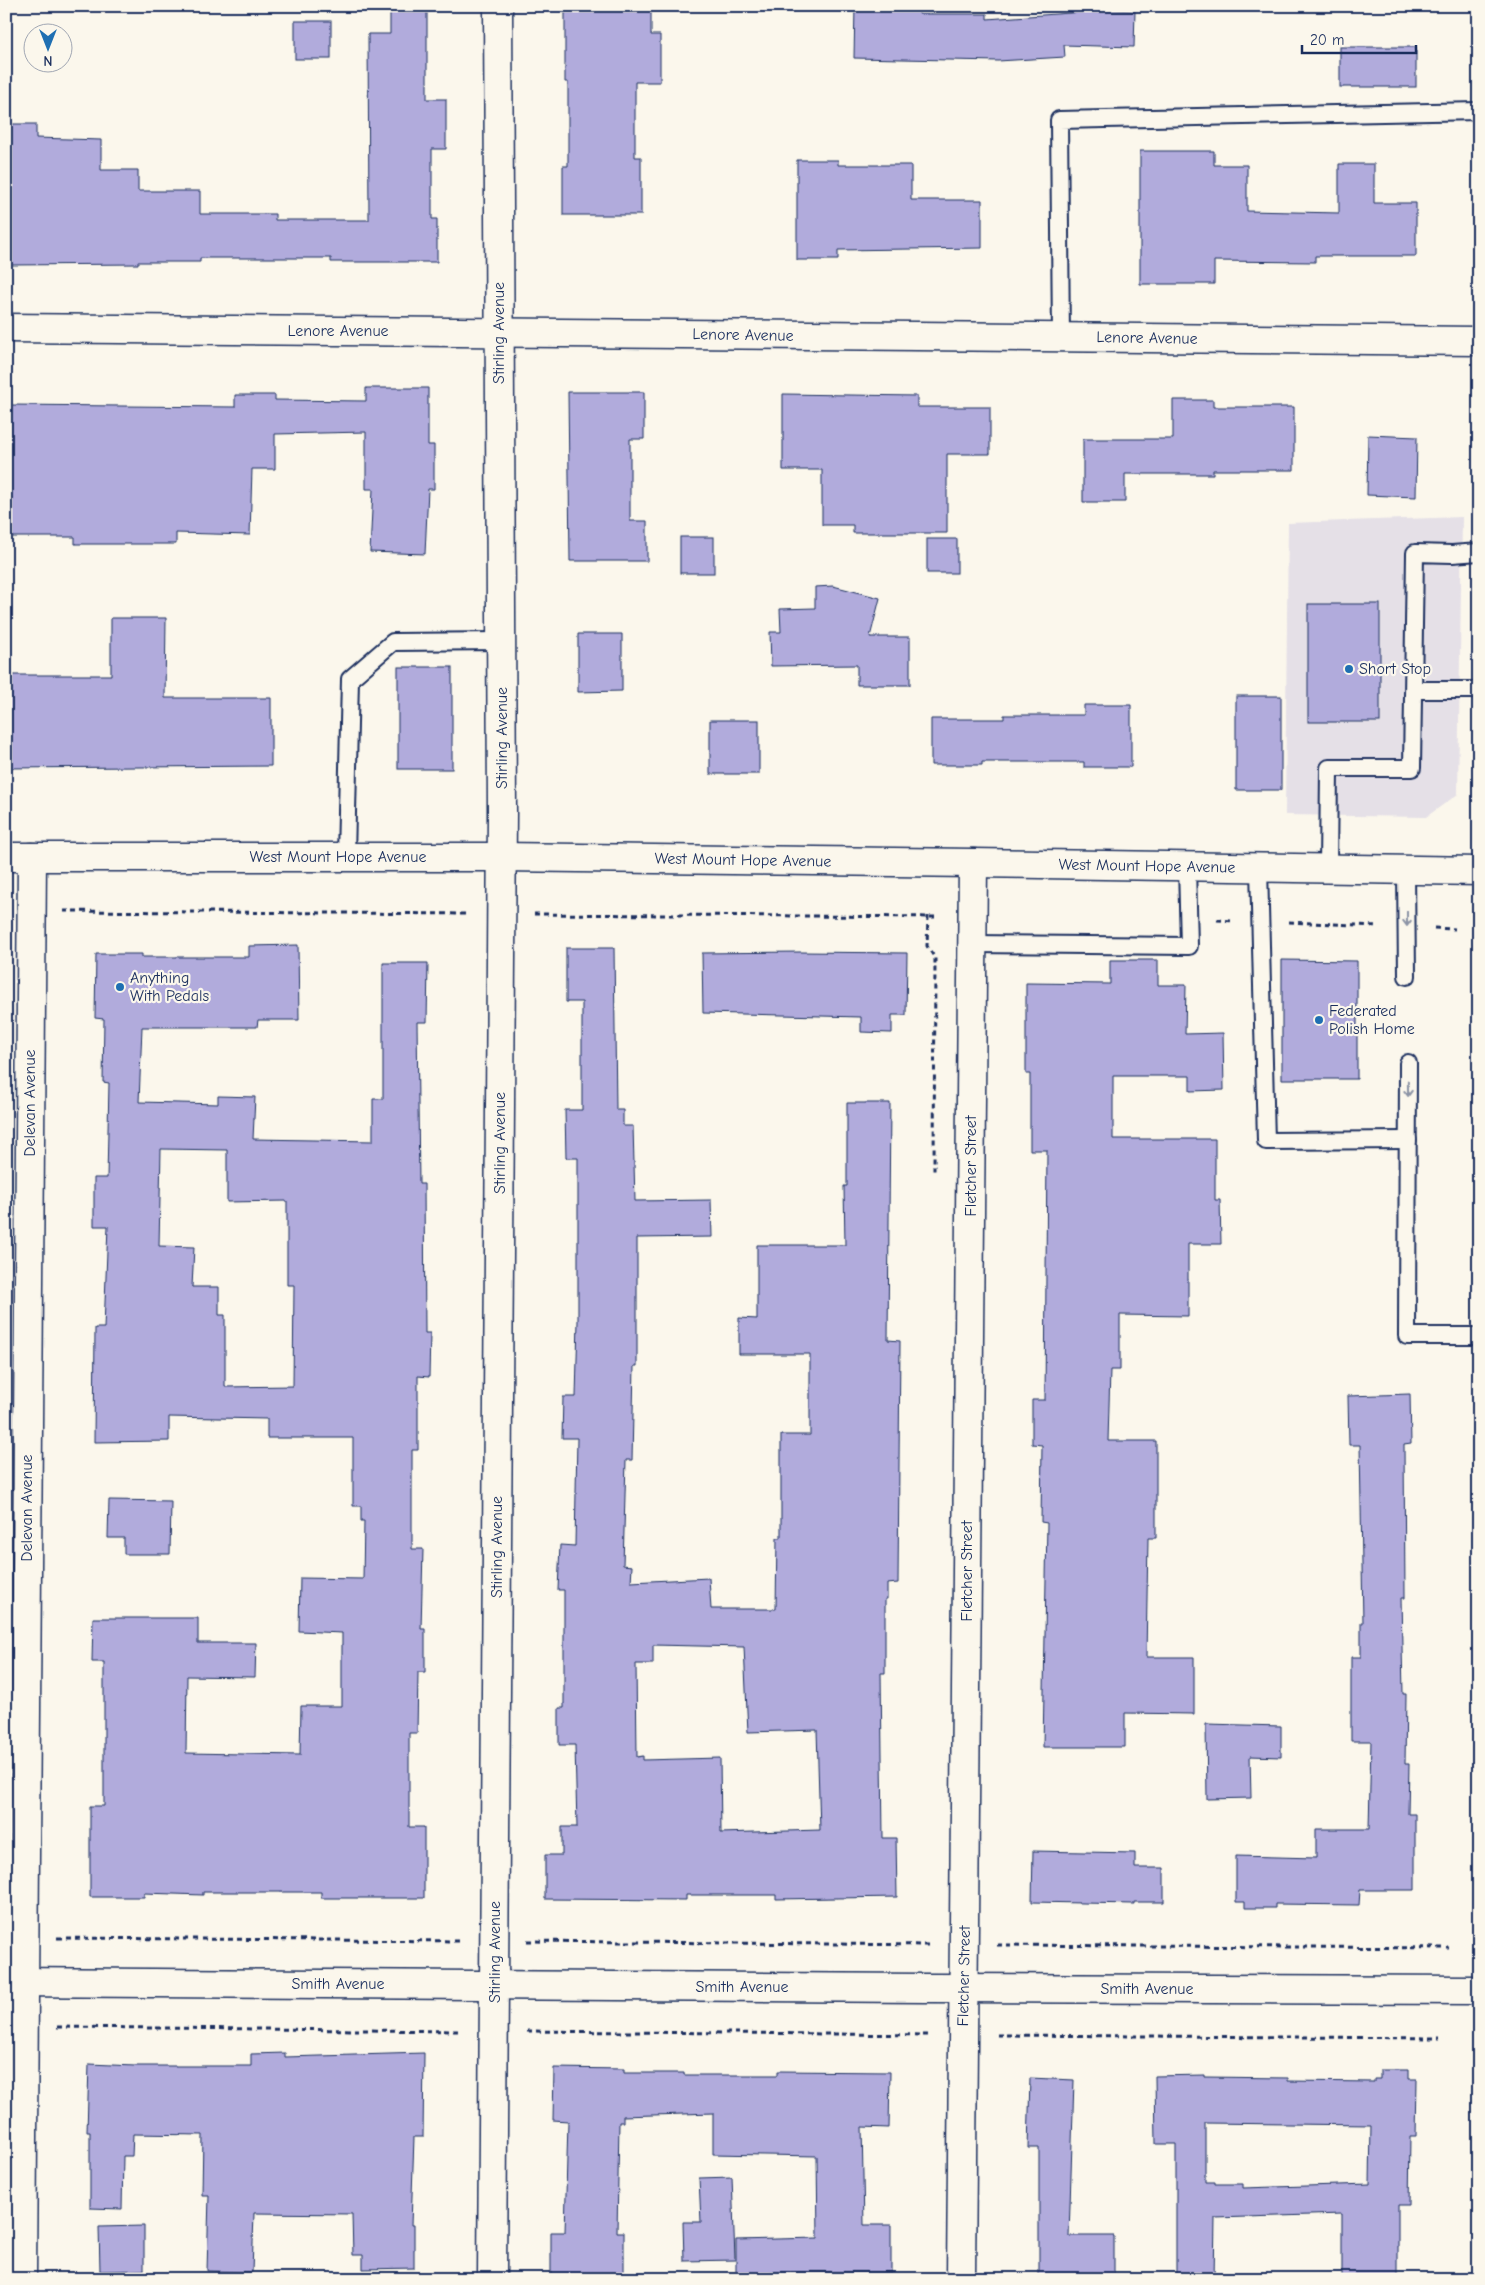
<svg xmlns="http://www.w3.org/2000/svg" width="1485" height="2285" font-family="'Comic Neue',sans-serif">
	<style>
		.built { fill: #e5e0e7 }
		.building { fill: #b1abdc; stroke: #1b2f5e; fill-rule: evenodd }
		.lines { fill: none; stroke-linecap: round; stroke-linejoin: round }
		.service-casing { stroke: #1b2f5e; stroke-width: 20 }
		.minor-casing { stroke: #1b2f5e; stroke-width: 31 }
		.tertiary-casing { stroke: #1b2f5e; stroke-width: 31 }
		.path { stroke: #1b2f5e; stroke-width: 3; stroke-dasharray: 5 4; stroke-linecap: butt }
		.service { stroke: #fbf7ec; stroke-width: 16 }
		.minor { stroke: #fbf7ec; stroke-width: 28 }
		.tertiary { stroke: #fbf7ec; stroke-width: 28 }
		.oneway { stroke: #8b93a5 }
		.poi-dot { fill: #1f6fb2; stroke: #fbf7ec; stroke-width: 2 }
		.labels { text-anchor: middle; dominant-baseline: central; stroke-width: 4.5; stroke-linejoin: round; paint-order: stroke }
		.street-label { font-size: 16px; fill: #1b2f5e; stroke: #fbf7ec }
		.poi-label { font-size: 16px; fill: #1b2f5e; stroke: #fbf7ec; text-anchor: start }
	</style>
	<rect width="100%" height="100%" fill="#fbf7ec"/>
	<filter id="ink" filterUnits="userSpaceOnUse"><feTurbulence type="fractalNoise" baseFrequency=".02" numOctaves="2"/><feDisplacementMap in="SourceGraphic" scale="10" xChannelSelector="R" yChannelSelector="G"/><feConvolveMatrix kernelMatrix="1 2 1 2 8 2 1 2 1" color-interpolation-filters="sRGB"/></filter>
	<g filter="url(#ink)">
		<polygon class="built" points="1462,517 1458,794 1426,817 1285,815 1288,523"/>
		<g class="building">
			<polygon points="390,6 427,6 427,99 446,99 446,149 432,149 432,219 437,219 437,262 331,262 331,258 200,258 200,262 138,262 138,264 10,265 10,163 6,163 6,124 36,124 36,138 101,140 101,170 138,170 138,191 200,191 200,214 275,214 275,220 369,220 368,34 390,34"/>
			<polygon points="565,6 651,6 651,35 660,35 660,82 635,82 635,157 641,157 641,215 563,215 563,166 568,166 568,82 565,82"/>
			<polygon points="855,6 919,6 919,14 987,14 987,19 1112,10 1135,11 1134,47 1064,45 1065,57 998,61 854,58"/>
			<rect x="295" y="21" width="36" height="38"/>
			<rect x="1340" y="47" width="76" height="40"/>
			<polygon points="1140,151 1214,151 1214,165 1247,165 1247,211 1339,213 1339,164 1374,164 1374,203 1416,203 1416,256 1315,256 1315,262 1214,261 1214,284 1140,284"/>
			<polygon points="797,160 838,160 838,165 911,165 911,200 982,200 982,248 838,250 838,260 797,260"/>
			<polygon points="366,388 428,388 428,445 434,445 434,489 428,489 425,554 370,552 373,489 366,489 366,432 275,434 275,469 252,469 250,535 176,533 176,544 75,544 75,537 6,537 6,494 10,494 10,405 235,407 235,395 275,395 275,400 366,401"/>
			<polygon points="568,392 644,392 644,439 630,439 630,521 647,521 647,561 570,561"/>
			<polygon points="783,394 917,396 917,407 990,407 990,454 947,454 947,533 853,533 853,525 822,525 822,470 783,470"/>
			<polygon points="1173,400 1213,400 1213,407 1294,407 1294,470 1213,470 1213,474 1125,474 1125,502 1083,502 1083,439 1173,439"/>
			<polygon points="1368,435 1417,437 1416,497 1367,495"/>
			<rect x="680" y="537" width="34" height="36"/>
			<rect x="927" y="539" width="30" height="34"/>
			<polygon points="833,586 880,598 870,637 910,637 910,685 857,685 857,665 771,666 770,632 781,632 780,609 815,608 815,587"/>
			<rect x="1308" y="604" width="72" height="118"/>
			<polygon points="111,618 166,618 165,698 271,698 271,766 6,768 7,675 111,675"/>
			<polygon points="578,634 622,634 622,691 578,692"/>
			<rect x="398" y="667" width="54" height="102"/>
			<rect x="1236" y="696" width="45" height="94"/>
			<polygon points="1084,705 1131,705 1131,767 1084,767 1084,762 982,762 982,765 931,765 931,719 1004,719 1004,715 1084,715"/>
			<rect x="710" y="720" width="49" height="54"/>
			<path d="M298 945 299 1020H258L257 1027H142L139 1102 218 1104V1096L255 1097 253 1139 373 1141V1099H383V963H428L427 1022H417L419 1184H424L425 1333H430L429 1377 418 1376V1450H412V1549H423L421 1629H425V1672H418L417 1733H409V1827H424V1898H321V1892H203V1895L144 1893V1897H90V1806H104V1662H92L93 1618H198V1643H256L255 1677 187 1676 186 1753 300 1755 301 1706H342V1633L299 1631 300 1578 363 1579 364 1521H361V1506H353V1438H267V1419L169 1417V1441L94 1442 95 1328H104L108 1226H94V1178H107L109 1083 103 1082 104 1019 95 1018 96 954H142V957H249V946ZM161 1149 227 1150V1202L287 1201V1285H294L293 1386 225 1387V1315H219V1287H192L194 1247 159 1246Z"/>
			<path d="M566 948H614L616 1110H623V1126H633L635 1201 711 1200 712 1237 637 1238V1366H634L632 1460H626L623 1565 632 1566 631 1582 709 1578 711 1609H776L777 1538H781V1435H810V1354H739V1318L757 1319V1245H845L844 1186H847V1103H890L888 1340 900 1341 898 1583 887 1584V1599H885V1673H881L883 1838H896L897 1897 776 1899V1895H686V1900L545 1899V1855H562V1827H577L575 1745H559V1708H564V1590H558L560 1545 575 1546 577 1438H562L563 1397H576L578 1321V1158H566L565 1110H582V1002H566ZM653 1645 744 1647 748 1732 817 1730 820 1830 721 1833 720 1758 643 1760V1756L637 1757 636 1664H653Z"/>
			<polygon points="800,952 907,953 906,1015 892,1015 892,1033 861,1032 861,1017 703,1013 702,953"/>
			<polygon points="1110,960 1158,960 1158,985 1186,985 1185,1034 1223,1033 1224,1090 1190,1091 1190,1076 1113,1076 1113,1139 1215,1139 1215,1200 1220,1200 1221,1244 1188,1244 1188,1316 1120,1315 1120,1370 1110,1370 1108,1441 1156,1441 1156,1538 1148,1538 1146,1657 1194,1657 1194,1714 1125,1713 1125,1747 1043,1747 1047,1523 1041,1522 1042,1445 1032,1444 1032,1400 1045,1400 1047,1150 1030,1150 1030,1074 1026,1074 1026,983 1110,984"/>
			<polygon points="1282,960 1357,961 1357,1079 1282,1079"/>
			<polygon points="1410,1394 1411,1444 1404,1445 1405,1598 1401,1598 1403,1694 1406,1694 1405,1764 1409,1764 1408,1814 1415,1814 1415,1890 1360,1890 1359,1905 1275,1904 1275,1908 1245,1908 1245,1902 1236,1902 1236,1856 1316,1858 1316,1829 1369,1829 1371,1741 1351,1741 1351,1657 1361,1657 1361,1623 1363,1623 1360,1445 1349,1445 1348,1396"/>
			<polygon points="109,1500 171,1501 170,1554 124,1554 124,1538 108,1538"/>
			<polygon points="1206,1724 1281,1726 1281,1757 1250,1756 1251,1798 1207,1799"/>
			<polygon points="1033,1851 1135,1853 1135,1868 1164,1868 1164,1902 1134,1902 1134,1904 1032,1902"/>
			<polygon points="285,2053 285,2057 424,2053 423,2137 414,2137 411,2225 414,2225 414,2268 363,2269 363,2255 353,2255 352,2214 254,2213 252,2272 207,2271 209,2195 202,2195 203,2135 133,2134 132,2156 123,2156 122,2209 90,2208 90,2132 87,2132 89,2064 135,2066 251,2066 251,2054"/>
			<polygon points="554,2068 624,2069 624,2073 684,2073 684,2075 778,2075 778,2071 890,2072 889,2128 862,2127 864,2225 891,2225 891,2272 770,2272 770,2279 736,2279 736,2240 818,2238 817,2156 713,2154 713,2113 623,2116 623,2122 619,2122 617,2232 624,2232 624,2277 551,2277 551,2232 565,2232 568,2121 553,2120"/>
			<path d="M1380 2070H1409V2079H1417L1416 2136H1410L1409 2205H1398V2279H1342V2214L1215 2218 1214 2279H1176V2144H1156L1155 2076 1204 2075V2077L1288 2078V2081L1374 2082V2079H1380ZM1205 2123 1371 2125 1370 2184 1243 2188V2184H1215V2182H1205Z"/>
			<polygon points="1030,2078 1074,2080 1069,2236 1114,2236 1114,2279 1039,2279 1039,2148 1028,2148"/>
			<polygon points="732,2177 735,2260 684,2261 683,2222 701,2222 699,2178"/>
			<polygon points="144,2226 144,2270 100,2271 99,2227"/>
		</g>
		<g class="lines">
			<defs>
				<g id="service">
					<polyline points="1061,338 1059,120 1479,111"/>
					<polyline points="1414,690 1479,690"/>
					<polyline points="346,857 350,679 393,642 501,641"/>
					<polyline points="1259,868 1266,1141 1408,1140"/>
					<polyline points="1328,869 1329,768 1412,768 1415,553 1452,554 1479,552"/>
					<polyline points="1406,870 1407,976"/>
					<polyline points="972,944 1189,946 1187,866"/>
					<polyline points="1408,1063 1407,1336 1479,1336"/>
				</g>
				<g id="minor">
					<polyline points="6,328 1479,341"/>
					<polyline points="6,1982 927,1988 1479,1990"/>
					<polyline points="22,2279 32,857"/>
					<polyline points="492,2279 502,812 498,6"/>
					<polyline points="961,2279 973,863"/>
				</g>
				<polyline id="tertiary" points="6,857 502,857 973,863 1479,871"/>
			</defs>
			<use href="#service" class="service-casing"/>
			<use href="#minor" class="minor-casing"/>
			<use href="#tertiary" class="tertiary-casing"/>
			<g class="path">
				<polyline points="64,911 468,914"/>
				<polyline points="534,914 938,917"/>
				<polyline points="928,916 927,946 935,958 934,1171"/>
				<polyline points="1217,920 1233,921"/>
				<polyline points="1289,922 1378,926"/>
				<polyline points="1434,928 1455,929"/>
				<polyline points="57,1938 461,1941"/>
				<polyline points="527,1941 931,1945"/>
				<polyline points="997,1945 1449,1948"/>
				<polyline points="57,2027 461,2031"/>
				<polyline points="527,2031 931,2035"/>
				<polyline points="997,2035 1440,2038"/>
			</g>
			<use href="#service" class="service"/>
			<use href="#minor" class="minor"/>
			<use href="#tertiary" class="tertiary"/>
		</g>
		<defs><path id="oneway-shaft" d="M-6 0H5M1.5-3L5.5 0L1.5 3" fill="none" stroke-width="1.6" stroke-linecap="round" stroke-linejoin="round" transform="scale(1.25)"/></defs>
		<g class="oneway">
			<use href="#oneway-shaft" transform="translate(1407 919) rotate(90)"/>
			<use href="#oneway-shaft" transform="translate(1408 1089) rotate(89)"/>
		</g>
	</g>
	<g class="poi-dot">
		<circle cx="1349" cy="669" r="5"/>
		<circle cx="120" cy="987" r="5"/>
		<circle cx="1319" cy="1020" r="5"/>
	</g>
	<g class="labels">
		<g class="street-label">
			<text x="338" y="331">Lenore Avenue</text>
			<text transform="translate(499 333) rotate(-90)">Stirling Avenue</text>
			<text transform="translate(743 335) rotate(1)">Lenore Avenue</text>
			<text transform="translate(1147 338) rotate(1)">Lenore Avenue</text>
			<text transform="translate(502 738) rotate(-90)">Stirling Avenue</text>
			<text x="338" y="857">West Mount Hope Avenue</text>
			<text transform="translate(743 860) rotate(1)">West Mount Hope Avenue</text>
			<text transform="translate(1147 866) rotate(1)">West Mount Hope Avenue</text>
			<text transform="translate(30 1103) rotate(-90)">Delevan Avenue</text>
			<text transform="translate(500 1143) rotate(-90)">Stirling Avenue</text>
			<text transform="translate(971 1166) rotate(-90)">Fletcher Street</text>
			<text transform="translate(27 1508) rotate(-90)">Delevan Avenue</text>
			<text transform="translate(497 1547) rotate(-90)">Stirling Avenue</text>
			<text transform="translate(967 1571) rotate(-90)">Fletcher Street</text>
			<text transform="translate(495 1952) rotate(-90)">Stirling Avenue</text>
			<text transform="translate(964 1976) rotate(-89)">Fletcher Street</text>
			<text x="338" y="1984">Smith Avenue</text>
			<text x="742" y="1987">Smith Avenue</text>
			<text x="1147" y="1989">Smith Avenue</text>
		</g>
		<g class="poi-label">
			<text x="1359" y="669">Short Stop</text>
			<text x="130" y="978">Anything<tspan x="130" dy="18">With Pedals</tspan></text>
			<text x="1329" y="1011">Federated<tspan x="1329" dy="18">Polish Home</tspan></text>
		</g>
	</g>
	<rect width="1485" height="2285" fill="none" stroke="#fbf7ec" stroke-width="25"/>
	<rect x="12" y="12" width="1460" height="2260" fill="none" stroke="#1b2f5e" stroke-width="2" filter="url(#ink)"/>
	<g transform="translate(48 48) rotate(180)"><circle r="24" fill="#fbf7ec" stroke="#a1a7b3"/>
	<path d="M0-4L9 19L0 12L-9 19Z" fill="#1f6fb2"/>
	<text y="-8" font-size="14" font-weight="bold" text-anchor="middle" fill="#1b2f5e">N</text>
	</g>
	<path d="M1302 45v8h114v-8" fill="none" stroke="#1b2f5e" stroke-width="2.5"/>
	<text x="1310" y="45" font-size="15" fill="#1b2f5e" stroke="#fbf7ec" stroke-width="4" paint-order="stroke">20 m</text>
</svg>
